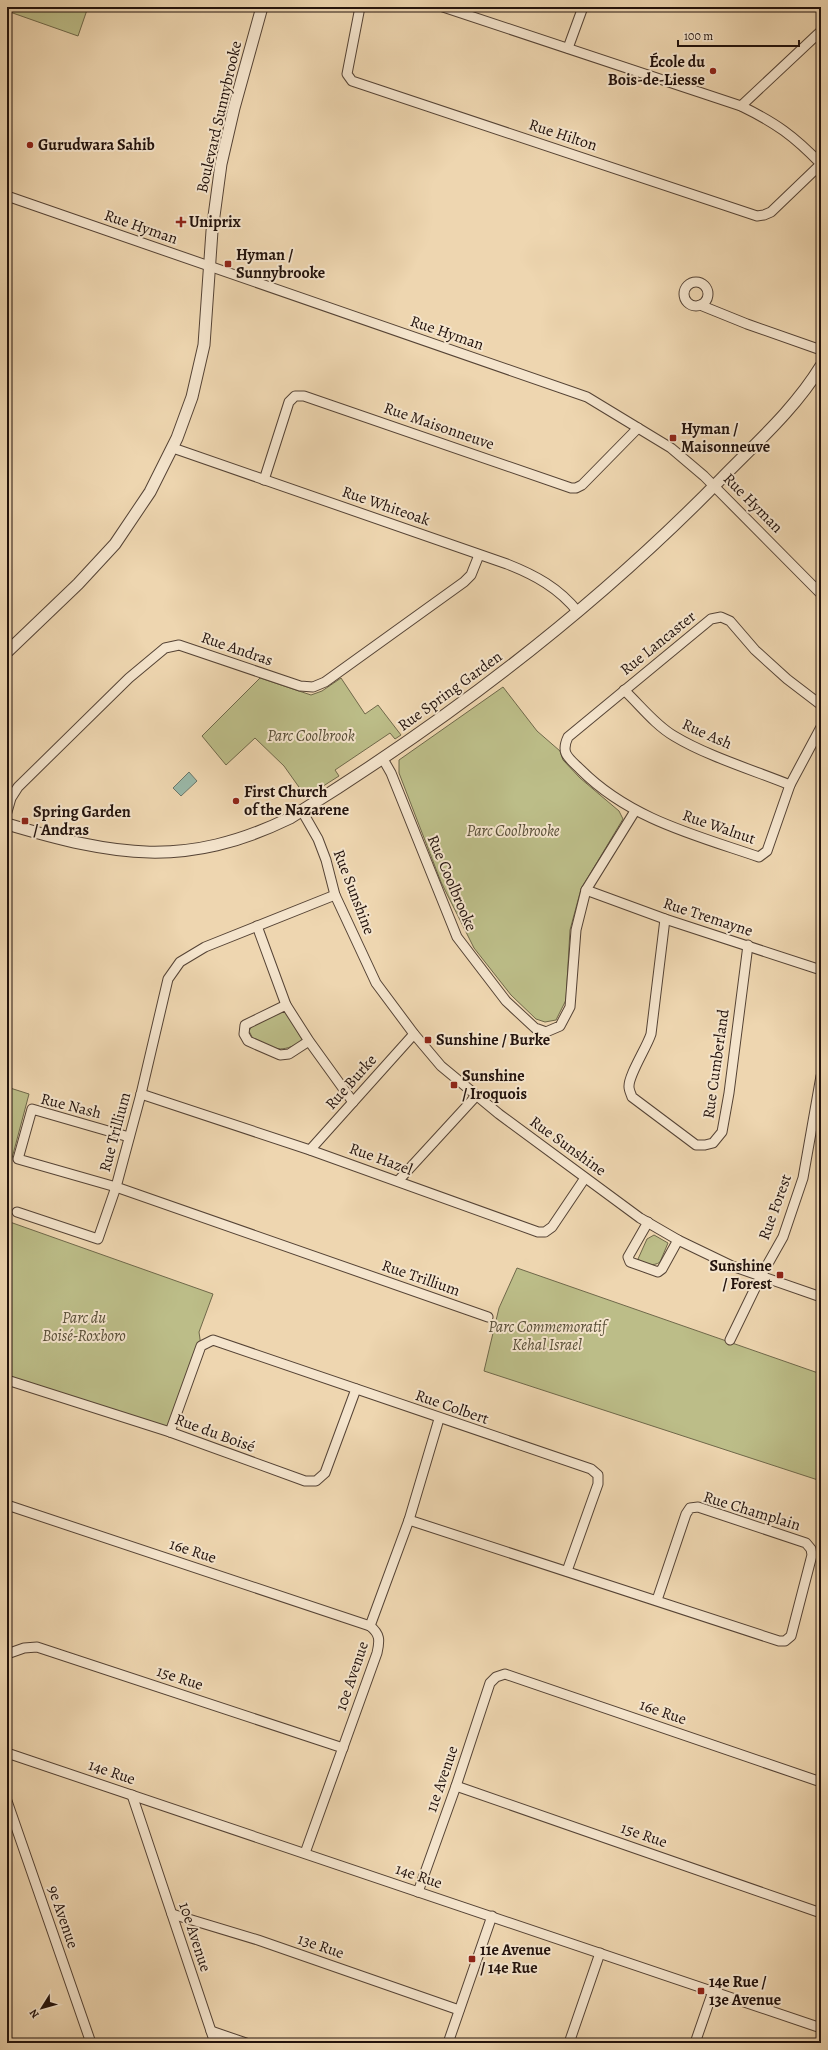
<svg xmlns="http://www.w3.org/2000/svg" width="828" height="2050" font-family="Alegreya,serif">
	<style>
		.green { fill: #bcbd88; stroke: #6f684a }
		.water { fill: #9ab9a9; stroke: #6a766a }
		.lines { fill: none; stroke-linecap: round; stroke-linejoin: round }
		.minor-casing { stroke: #554335; stroke-width: 11 }
		.tertiary-casing { stroke: #554335; stroke-width: 13 }
		.minor { stroke: #f4e4cc; stroke-width: 9 }
		.tertiary { stroke: #f4e4cc; stroke-width: 11 }
		.tram { stroke: #22120c; stroke-width: 1 }
		.poi-dot { fill: #8f2418; stroke: #f4e4cc; stroke-width: 1.5 }
		.labels { text-anchor: middle; dominant-baseline: central; stroke-width: 4; stroke-linejoin: round; paint-order: stroke }
		.poi-label { font-size: 16px; font-weight: bold; fill: #22120c; stroke: #f4e4cc; text-anchor: start }
		.street-label { font-size: 16px; fill: #22120c; stroke: #f4e4cc }
		.park-label { font-size: 16px; font-style: italic; fill: #584e37; stroke: #f4e4cc }
	</style>
	<rect width="100%" height="100%" fill="#eed6b0"/>
	<filter id="stains"><feTurbulence type="fractalNoise" baseFrequency=".005" numOctaves="4"/><feColorMatrix values="0 0 0 0 .2 0 0 0 0 .09 0 0 0 0 .02 0 0 0 .5 -.17"/></filter>
	<radialGradient id="worn" r=".72"><stop offset=".6" stop-color="#630" stop-opacity="0"/><stop offset="1" stop-color="#630" stop-opacity=".3"/></radialGradient>
	<g class="green">
		<polygon points="7,7 88,7 78,36 7,11"/>
		<polygon points="260,678 311,695 322,691 341,678 365,714 378,705 401,735 395,739 390,733 335,770 339,776 306,797 284,766 255,738 226,765 202,736"/>
		<polygon points="503,687 537,731 560,751 563,760 580,778 619,811 623,819 581,889 570,930 566,1000 556,1020 545,1022 536,1019 511,995 474,948 441,882 399,773 399,760"/>
		<path d="M284 1009 303 1041C279 1054 277 1049 253 1039L249 1031 252 1026Z"/>
		<polygon points="7,1087 29,1094 7,1177"/>
		<polygon points="7,1221 213,1294 199,1332 201,1346 170,1432 7,1380"/>
		<path d="M654 1235 668 1243 660 1262C654 1267 643 1264 638 1259L647 1239Z"/>
		<polygon points="517,1268 821,1374 821,1481 484,1371 499,1308"/>
	</g>
	<polygon class="water" points="189,772 197,781 181,796 173,788"/>
	<g class="lines">
		<defs>
			<g id="minor">
				<path d="M360 7 347 74 352 81 757 216 764 215 771 212 821 164C794 136 776 123 741 106L443 7"/>
				<polyline points="568,48 583,7"/>
				<polyline points="741,106 821,31"/>
				<polyline points="7,196 587,397 671,448 704,476 821,594"/>
				<circle cx="696" cy="294" r="12"/>
				<polyline points="700,305 747,324 821,350"/>
				<path d="M173 448 507 564C535 575 559 588 578 612"/>
				<polyline points="264,480 289,402 295,396 304,396 571,488 576,488 582,485 638,428"/>
				<path d="M624 690C640 705 655 725 674 736 707 756 753 770 790 785"/>
				<path d="M821 705 787 679 755 650 730 621 721 617 711 619 568 737C560 754 569 758 581 770 630 819 695 835 759 857L767 851 790 785 821 727"/>
				<polyline points="383,759 391,773 457,937 506,1001 535,1028 546,1032 560,1026 570,1007 576,930 586,890 635,811"/>
				<polyline points="302,811 318,839 326,860 335,895 376,983 414,1034 441,1066 499,1114 640,1218 678,1240 732,1266 821,1297"/>
				<polyline points="7,812 11,798 18,787 129,678 165,648 179,645 300,686 313,687 325,682 464,582 471,575 479,555"/>
				<polyline points="586,890 665,919 821,970"/>
				<polyline points="335,895 205,947 180,962 168,979 141,1094 116,1187 488,1317"/>
				<path d="M665 919 651 1034C647 1047 628 1076 629 1087 629 1090 631 1094 632 1097L696 1145H705L713 1143 722 1132 729 1093 748 945"/>
				<polyline points="257,926 286,1005"/>
				<polyline points="309,1041 289,1054 280,1055 248,1041 244,1034 245,1025 286,1005 309,1041 353,1102"/>
				<polyline points="141,1094 310,1150 538,1232 545,1232 552,1227 585,1178"/>
				<polyline points="310,1150 414,1034"/>
				<polyline points="398,1181 477,1095"/>
				<polyline points="17,1212 98,1239 116,1187 18,1159 32,1109 129,1137"/>
				<polyline points="648,1222 628,1257 630,1262 658,1272 662,1269 678,1240"/>
				<polyline points="730,1340 761,1276 783,1237 803,1178 821,1076"/>
				<polyline points="7,1380 170,1432 305,1481 316,1481 325,1473 356,1389"/>
				<polyline points="170,1432 201,1346 213,1340 591,1469 598,1475 598,1484 567,1571"/>
				<path d="M7 1505 370 1626C380 1634 380 1640 377 1653L305 1853"/>
				<polyline points="409,1520 779,1641 785,1641 791,1636 812,1555 811,1549 806,1543 698,1507 690,1508 686,1514 657,1600"/>
				<polyline points="370,1626 409,1520 439,1419"/>
				<polyline points="7,1654 24,1648 37,1647 343,1748"/>
				<polyline points="7,1753 821,2028"/>
				<polyline points="456,1786 821,1913"/>
				<polyline points="132,1795 215,2043"/>
				<polyline points="7,1801 91,2043"/>
				<polyline points="418,1892 456,1786 490,1683 496,1677 505,1674 821,1782"/>
				<polyline points="172,1914 258,1940 459,2010"/>
				<polyline points="211,2031 246,2043"/>
				<polyline points="448,2043 492,1916"/>
				<polyline points="569,2043 600,1953"/>
				<polyline points="695,2043 713,1991"/>
			</g>
			<g id="tertiary">
				<polyline points="7,652 78,584 115,544 150,492 177,438 192,397 204,345 212,231 221,164 234,108 262,7"/>
				<path d="M7 824C115 856 185 869 290 818 446 722 592 611 721 479 756 443 794 410 821 366"/>
			</g>
		</defs>
		<use href="#minor" class="minor-casing"/>
		<use href="#tertiary" class="tertiary-casing"/>
		<use href="#minor" class="minor"/>
		<use href="#tertiary" class="tertiary"/>
		<polyline class="tram" points="7,2042 8,2043"/>
	</g>
	<g class="poi-dot">
		<circle cx="713" cy="71" r="4"/>
		<circle cx="30" cy="145" r="4"/>
		<path d="M179 216h4v4h4v4h-4v4h-4v-4h-4v-4h4z"/>
		<rect x="224" y="260" width="8" height="8" rx="2"/>
		<rect x="669" y="434" width="8" height="8" rx="2"/>
		<circle cx="236" cy="801" r="4"/>
		<rect x="21" y="817" width="8" height="8" rx="2"/>
		<rect x="424" y="1036" width="8" height="8" rx="2"/>
		<rect x="450" y="1081" width="8" height="8" rx="2"/>
		<rect x="776" y="1271" width="8" height="8" rx="2"/>
		<rect x="468" y="1955" width="8" height="8" rx="2"/>
		<rect x="697" y="1987" width="8" height="8" rx="2"/>
	</g>
	<g class="labels">
		<g class="poi-label">
			<text x="705" y="62" text-anchor="end">École du<tspan x="705" dy="18">Bois-de-Liesse</tspan></text>
			<text x="38" y="145">Gurudwara Sahib</text>
			<text x="189" y="222">Uniprix</text>
			<text x="236" y="255">Hyman /<tspan x="236" dy="18">Sunnybrooke</tspan></text>
			<text x="681" y="429">Hyman /<tspan x="681" dy="18">Maisonneuve</tspan></text>
			<text x="244" y="792">First Church<tspan x="244" dy="18">of the Nazarene</tspan></text>
			<text x="33" y="812">Spring Garden<tspan x="33" dy="18">/ Andras</tspan></text>
			<text x="436" y="1040">Sunshine / Burke</text>
			<text x="462" y="1076">Sunshine<tspan x="462" dy="18">/ Iroquois</tspan></text>
			<text x="772" y="1266" text-anchor="end">Sunshine<tspan x="772" dy="18">/ Forest</tspan></text>
			<text x="480" y="1950">11e Avenue<tspan x="480" dy="18">/ 14e Rue</tspan></text>
			<text x="709" y="1982">14e Rue /<tspan x="709" dy="18">13e Avenue</tspan></text>
		</g>
		<g class="street-label">
			<text transform="translate(219 117) rotate(-77)">Boulevard Sunnybrooke</text>
			<text transform="translate(563 135) rotate(18)">Rue Hilton</text>
			<text transform="translate(141 227) rotate(19)">Rue Hyman</text>
			<text transform="translate(447 333) rotate(19)">Rue Hyman</text>
			<text transform="translate(439 426) rotate(19)">Rue Maisonneuve</text>
			<text transform="translate(753 503) rotate(45)">Rue Hyman</text>
			<text transform="translate(386 506) rotate(19)">Rue Whiteoak</text>
			<text transform="translate(658 643) rotate(-39)">Rue Lancaster</text>
			<text transform="translate(237 649) rotate(19)">Rue Andras</text>
			<text transform="translate(450 691) rotate(-36)">Rue Spring Garden</text>
			<text transform="translate(707 734) rotate(24)">Rue Ash</text>
			<text transform="translate(719 827) rotate(19)">Rue Walnut</text>
			<text transform="translate(452 883) rotate(67)">Rue Coolbrooke</text>
			<text transform="translate(354 892) rotate(69)">Rue Sunshine</text>
			<text transform="translate(708 917) rotate(18)">Rue Tremayne</text>
			<text transform="translate(716 1064) rotate(-82)">Rue Cumberland</text>
			<text transform="translate(351 1082) rotate(-48)">Rue Burke</text>
			<text transform="translate(71 1106) rotate(14)">Rue Nash</text>
			<text transform="translate(115 1132) rotate(-75)">Rue Trillium</text>
			<text transform="translate(568 1146) rotate(36)">Rue Sunshine</text>
			<text transform="translate(381 1159) rotate(20)">Rue Hazel</text>
			<text transform="translate(775 1207) rotate(-70)">Rue Forest</text>
			<text transform="translate(421 1278) rotate(19)">Rue Trillium</text>
			<text transform="translate(452 1407) rotate(19)">Rue Colbert</text>
			<text transform="translate(215 1433) rotate(20)">Rue du Boisé</text>
			<text transform="translate(752 1511) rotate(17)">Rue Champlain</text>
			<text transform="translate(193 1551) rotate(18)">16e Rue</text>
			<text transform="translate(352 1676) rotate(-71)">10e Avenue</text>
			<text transform="translate(180 1678) rotate(18)">15e Rue</text>
			<text transform="translate(663 1712) rotate(19)">16e Rue</text>
			<text transform="translate(112 1772) rotate(19)">14e Rue</text>
			<text transform="translate(442 1779) rotate(-71)">11e Avenue</text>
			<text transform="translate(644 1835) rotate(19)">15e Rue</text>
			<text transform="translate(419 1876) rotate(19)">14e Rue</text>
			<text transform="translate(63 1917) rotate(71)">9e Avenue</text>
			<text transform="translate(195 1937) rotate(72)">10e Avenue</text>
			<text transform="translate(321 1946) rotate(19)">13e Rue</text>
		</g>
		<g class="park-label">
			<text x="311" y="736">Parc Coolbrook</text>
			<text x="513" y="831">Parc Coolbrooke</text>
			<text x="84" y="1318">Parc du<tspan x="84" dy="18">Boisé-Roxboro</tspan></text>
			<text x="547" y="1327">Parc Commemoratif<tspan x="547" dy="18">Kehal Israel</tspan></text>
		</g>
	</g>
	<rect width="828" height="2050" fill="none" stroke="#eed6b0" stroke-width="24"/>
	<rect x="8" y="8" width="812" height="2034" fill="none" stroke="#22120c" stroke-width="2"/>
	<rect x="12" y="12" width="804" height="2026" fill="none" stroke="#22120c"/>
	<g transform="translate(42 2008) rotate(233)" stroke="#f4e4cc" stroke-width="3" paint-order="stroke">
	<path d="M0-3L7 15L0 10L-7 15Z" fill="#22120c"/>
	<text y="-6" font-size="11" font-weight="bold" text-anchor="middle" fill="#22120c">N</text>
	</g>
	<path d="M678 40v6h121v-6" fill="none" stroke="#22120c" stroke-width="2"/>
	<text x="684" y="40" font-size="12" fill="#22120c" stroke="#f4e4cc" stroke-width="3" paint-order="stroke">100 m</text>
	<rect width="100%" height="100%" filter="url(#stains)"/>
	<rect width="100%" height="100%" fill="url(#worn)"/>
</svg>
